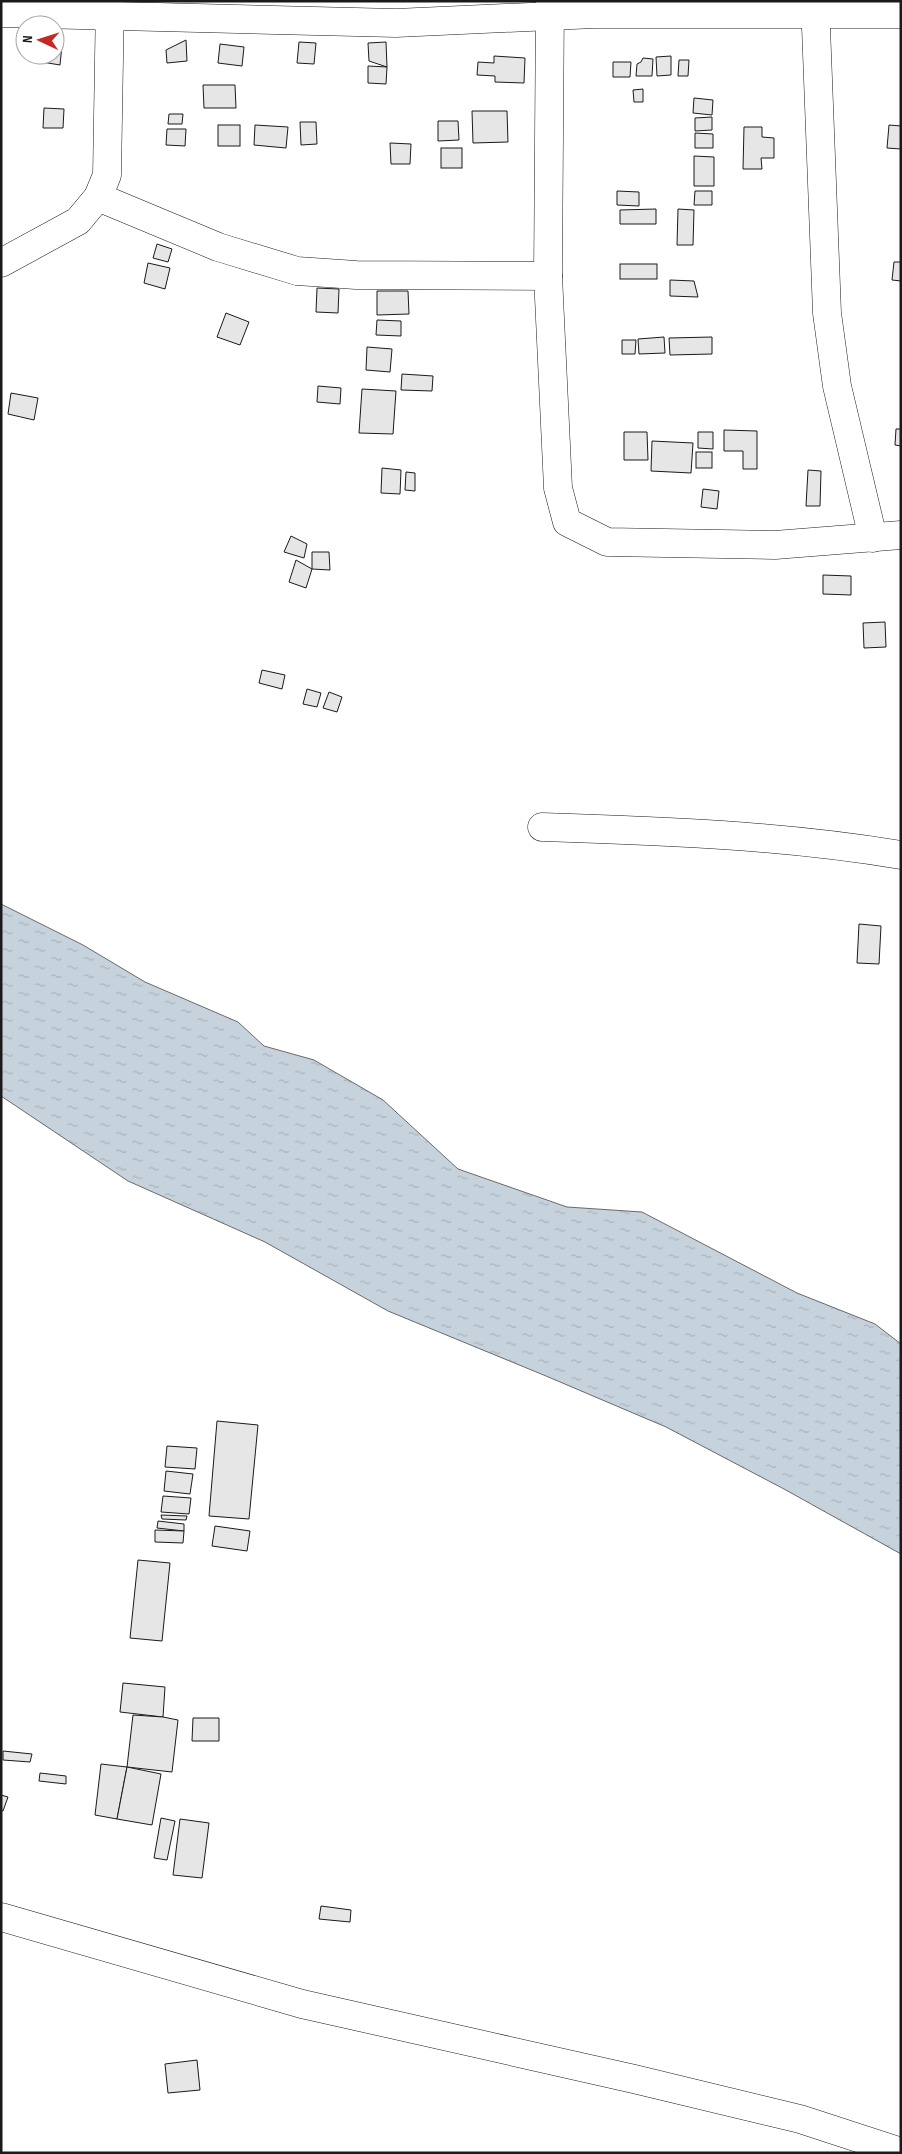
<svg xmlns="http://www.w3.org/2000/svg" width="902" height="2154" font-family="'Sofia Sans Condensed',sans-serif">
	<style>
		.water { fill: url(#water-ripples); stroke: #6a6a6a }
		.building { fill: #e6e6e6; stroke: #1a1a1a }
		.lines { fill: none; stroke-linecap: round; stroke-linejoin: round }
		.minor-casing { stroke: #1a1a1a; stroke-width: 29 }
		.minor { stroke: #fff; stroke-width: 28 }
	</style>
	<defs>
		<pattern id="water-ripples" width="26" height="14" patternUnits="userSpaceOnUse" patternTransform="scale(1.25)"><rect width="26" height="14" fill="#c6d2dc"/><path d="M2 4q2-2 4 0t4 0M15 11q2-2 4 0t4 0" fill="none" stroke="#aab4bc"/></pattern>
	</defs>
	<rect width="100%" height="100%" fill="#fff"/>
	<polygon class="water" points="1,904 83,945 145,982 238,1022 264,1046 314,1060 383,1100 458,1169 567,1207 642,1212 797,1293 875,1324 901,1344 901,1554 784,1489 666,1427 546,1376 388,1311 265,1242 128,1181 1,1096"/>
	<g class="building">
		<polygon points="186,40 187,61 167,63 166,50"/>
		<polygon points="299,42 316,43 314,64 297,63"/>
		<polygon points="386,42 387,67 369,61 368,43"/>
		<polygon points="55,44 62,45 60,65 42,62 43,55 55,55"/>
		<polygon points="220,44 244,47 242,66 218,63"/>
		<polygon points="494,56 525,58 524,83 495,82 495,76 477,75 478,62 494,63"/>
		<polygon points="671,56 671,75 657,76 656,57"/>
		<polygon points="643,58 653,59 652,76 636,76 637,64 641,62"/>
		<polygon points="679,60 689,60 688,76 678,76"/>
		<polygon points="613,62 631,62 630,77 613,77"/>
		<polygon points="368,66 387,67 386,84 368,83"/>
		<polygon points="203,85 235,85 236,108 204,108"/>
		<polygon points="643,89 643,102 634,102 633,90"/>
		<polygon points="694,98 713,100 712,115 693,113"/>
		<polygon points="44,108 64,109 63,128 43,128"/>
		<polygon points="472,111 507,111 508,142 473,143"/>
		<polygon points="169,114 183,114 182,124 168,124"/>
		<polygon points="712,117 712,130 695,131 695,118"/>
		<polygon points="438,121 458,121 459,140 438,141"/>
		<polygon points="300,122 316,122 317,144 301,145"/>
		<rect x="218" y="125" width="22" height="21"/>
		<polygon points="255,125 288,127 286,148 254,145"/>
		<polygon points="889,125 901,126 901,149 887,148"/>
		<polygon points="744,127 762,127 762,137 774,138 774,158 761,158 762,169 743,169"/>
		<polygon points="167,129 186,129 185,146 166,145"/>
		<polygon points="695,133 713,134 713,148 695,148"/>
		<polygon points="390,143 411,144 410,164 391,164"/>
		<rect x="441" y="148" width="21" height="20"/>
		<polygon points="694,156 714,157 714,186 694,186"/>
		<polygon points="617,191 639,192 639,206 617,205"/>
		<polygon points="695,191 712,191 712,205 694,205"/>
		<polygon points="656,209 656,224 620,224 620,210"/>
		<polygon points="678,209 694,210 693,245 677,245"/>
		<polygon points="157,244 172,249 168,262 153,258"/>
		<polygon points="894,262 901,262 901,281 892,280"/>
		<polygon points="148,263 170,268 165,289 144,283"/>
		<rect x="620" y="264" width="37" height="15"/>
		<polygon points="670,280 694,281 698,297 670,296"/>
		<polygon points="317,288 339,289 338,313 316,312"/>
		<polygon points="377,291 408,291 409,314 377,315"/>
		<polygon points="226,313 249,322 240,345 217,337"/>
		<polygon points="377,320 401,321 401,336 376,335"/>
		<polygon points="664,337 665,353 639,354 638,339"/>
		<polygon points="712,337 712,354 670,355 669,338"/>
		<polygon points="622,340 636,340 635,354 622,354"/>
		<polygon points="367,347 392,349 390,372 366,370"/>
		<polygon points="402,374 433,376 432,391 401,390"/>
		<polygon points="318,386 341,388 340,404 317,402"/>
		<polygon points="362,389 396,391 393,434 359,433"/>
		<polygon points="11,393 38,398 34,420 8,414"/>
		<polygon points="896,429 901,429 901,446 895,445"/>
		<polygon points="724,430 757,431 757,469 743,469 743,451 724,451"/>
		<polygon points="624,432 647,432 648,460 624,460"/>
		<polygon points="698,432 713,432 713,449 698,448"/>
		<polygon points="652,441 693,443 691,473 651,471"/>
		<rect x="696" y="452" width="16" height="16"/>
		<polygon points="382,468 401,470 400,494 381,493"/>
		<polygon points="808,470 821,471 820,506 806,506"/>
		<polygon points="406,472 415,473 415,491 405,490"/>
		<polygon points="703,489 719,491 717,509 701,507"/>
		<polygon points="291,536 307,544 304,558 284,552"/>
		<polygon points="312,552 329,552 330,570 312,569"/>
		<polygon points="296,560 312,569 306,588 289,582"/>
		<polygon points="823,575 851,576 851,595 823,594"/>
		<polygon points="885,622 886,647 864,648 863,623"/>
		<polygon points="262,670 285,675 282,689 259,683"/>
		<polygon points="307,689 321,693 317,707 303,704"/>
		<polygon points="329,692 342,697 337,712 323,708"/>
		<polygon points="859,924 881,926 879,964 857,963"/>
		<polygon points="217,1421 258,1425 249,1519 209,1516"/>
		<polygon points="167,1446 197,1448 195,1469 165,1467"/>
		<polygon points="166,1471 193,1474 190,1494 164,1491"/>
		<polygon points="163,1496 191,1498 189,1514 161,1512"/>
		<polygon points="161,1515 187,1516 186,1520 162,1519"/>
		<polygon points="158,1521 184,1524 184,1531 157,1528"/>
		<polygon points="215,1526 250,1531 247,1551 212,1546"/>
		<polygon points="155,1530 184,1531 183,1543 155,1542"/>
		<polygon points="138,1560 170,1563 162,1641 130,1638"/>
		<polygon points="123,1683 165,1687 163,1717 120,1712"/>
		<polygon points="133,1715 163,1717 178,1720 172,1772 127,1767"/>
		<polygon points="193,1718 219,1718 219,1741 192,1741"/>
		<polygon points="3,1751 32,1754 30,1762 3,1760"/>
		<polygon points="101,1764 127,1767 117,1819 95,1815"/>
		<polygon points="127,1767 161,1774 152,1825 117,1819"/>
		<polygon points="40,1773 66,1776 66,1784 39,1781"/>
		<polygon points="1,1795 8,1797 3,1811 1,1810"/>
		<polygon points="161,1818 175,1821 167,1860 154,1858"/>
		<polygon points="180,1819 209,1823 202,1878 173,1875"/>
		<polygon points="321,1906 351,1910 350,1922 319,1919"/>
		<polygon points="197,2060 200,2090 168,2093 165,2064"/>
	</g>
	<g class="lines">
		<defs>
			<g id="minor">
				<polyline points="550,1 548,276 558,488 567,522 607,542 775,545 901,535"/>
				<polyline points="815,1 827,313 837,386 873,538"/>
				<polyline points="1,13 396,23 594,14 901,14"/>
				<polyline points="98,197 218,247 297,271 356,275 548,276"/>
				<polyline points="1,263 78,221 98,197 107,175 110,1"/>
				<path d="M542 827C662 831 782 835 901 855"/>
				<polyline points="1,1917 302,2004 634,2079 800,2119 901,2152"/>
			</g>
		</defs>
		<use href="#minor" class="minor-casing"/>
		<use href="#minor" class="minor"/>
	</g>
	<rect width="902" height="2154" fill="none" stroke="#1a1a1a" stroke-width="5"/>
	<g transform="translate(40 40) rotate(274)"><circle r="24" fill="#ffffff" stroke="#a3a3a3"/>
	<path d="M0-4L9 19L0 12L-9 19Z" fill="#c62828"/>
	<text y="-8" font-size="14" font-weight="bold" text-anchor="middle" fill="#1a1a1a">N</text>
	</g>
</svg>
